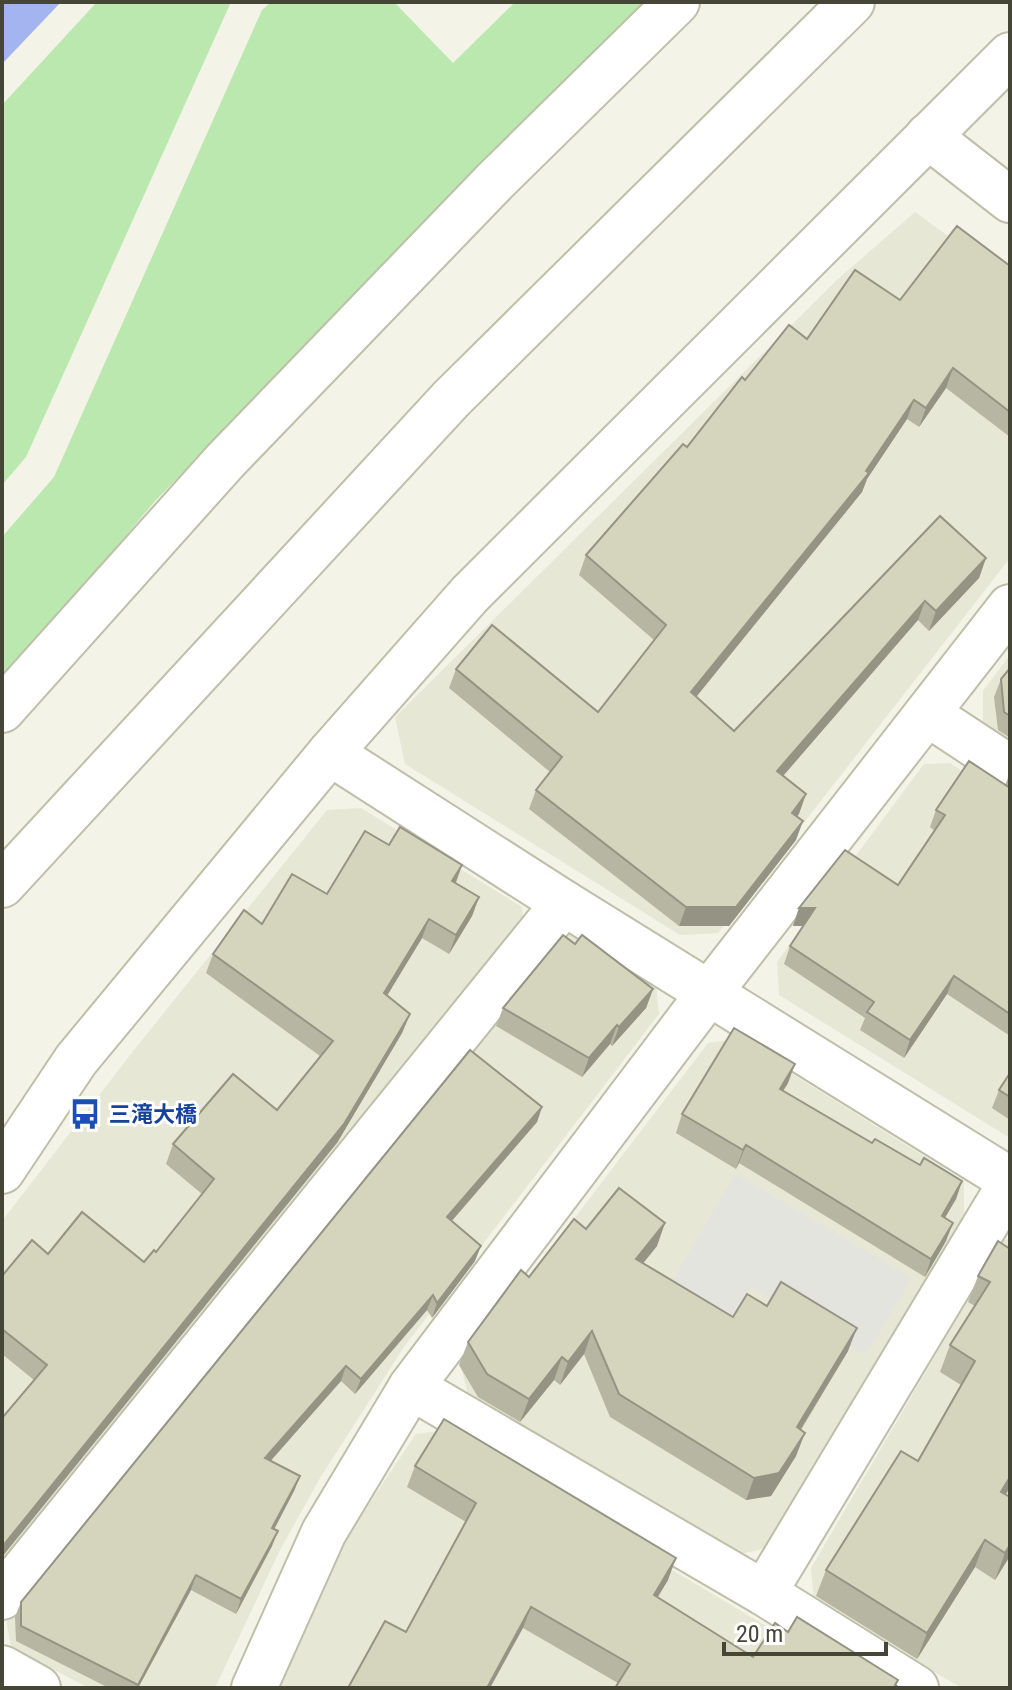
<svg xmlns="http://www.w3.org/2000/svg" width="1012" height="1690" font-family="'Roboto Condensed','Noto Sans JP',sans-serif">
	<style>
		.residential { fill: #e6e7d5 }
		.green { fill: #bae8af }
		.parking { fill: #e4e4df }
		.water { fill: #a3b4f0 }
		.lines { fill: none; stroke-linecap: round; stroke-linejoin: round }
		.minor-casing { stroke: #bebfa9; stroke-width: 48 }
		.minor { stroke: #fff; stroke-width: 44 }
		.wall { fill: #b7b6a2 }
		.shaded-wall { fill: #959484 }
		.building { fill: #d5d4bc; stroke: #959484; stroke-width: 2 }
		.labels { text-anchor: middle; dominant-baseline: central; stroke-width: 6; stroke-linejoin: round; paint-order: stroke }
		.transit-label { font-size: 22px; font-weight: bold; fill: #164399; stroke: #fff; text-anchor: start }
	</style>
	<rect width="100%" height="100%" fill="#f3f3e7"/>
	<g class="residential">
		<polygon points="915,212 1010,281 1010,558 718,933 680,935 405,764 395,717 838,279"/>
		<polygon points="1010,655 1010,744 983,727 983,691"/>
		<polygon points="950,763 1010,803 1010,1138 779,995 777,962 924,764"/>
		<polygon points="361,808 522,907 525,931 2,1577 2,1221 134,1050 327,810"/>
		<polygon points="574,935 656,985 659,1014 404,1347 320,1478 279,1552 215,1688 89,1688 11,1647 6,1618 551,937"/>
		<polygon points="736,1039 964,1181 964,1216 766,1548 732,1556 469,1399 461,1367 708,1043"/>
		<polygon points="1010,1239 1010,1688 962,1688 814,1602 811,1568 1003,1240"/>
		<polygon points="439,1431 870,1688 276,1688 340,1547 416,1434"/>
	</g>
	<g class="green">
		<polygon points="97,2 231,2 26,457 2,485 2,105"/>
		<polygon points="271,2 394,2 453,63 515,2 644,2 155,501 2,683 2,537 54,477 262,10"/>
	</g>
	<polygon class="parking" points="735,1174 912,1278 866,1355 751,1287 725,1331 664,1295"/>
	<polygon class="water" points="2,2 61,2 2,64"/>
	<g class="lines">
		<defs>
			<g id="minor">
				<polyline points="928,136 1010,200"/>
				<polyline points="2,710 225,461 494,182 677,2"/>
				<polyline points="928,714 1010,768"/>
				<polyline points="330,753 564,903 1010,1180"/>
				<polyline points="2,885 451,399 852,2"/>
				<polyline points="2,1171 76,1060 330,753 470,594 1010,55"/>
				<polyline points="411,1387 764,1593 916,1688"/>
				<polyline points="764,1593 1010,1184"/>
				<polyline points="2,1597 564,903"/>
				<polyline points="2,1668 38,1688"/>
				<polyline points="254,1688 324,1532 411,1387 709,993 1010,607"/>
			</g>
		</defs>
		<use href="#minor" class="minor-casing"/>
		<use href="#minor" class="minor"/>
	</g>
	<g class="wall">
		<polygon points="1010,266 1010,437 946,388 919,427 907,419 867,479 862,492 696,697 734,731 986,558 979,578 929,631 918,620 783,776 806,794 797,817 796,840 729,926 679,926 529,809 536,790 550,772 449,688 456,669 598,712 654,640 579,575 586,555 687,447 745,380 807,339 900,300"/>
		<polygon points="1010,668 1010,738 998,730 994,697 1001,679"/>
		<polygon points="1010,773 1010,1036 947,994 904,1058 860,1030 865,1018 784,964 790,946 803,926 793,926 799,908 898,885 935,831 930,827 936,810 1005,785"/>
		<polygon points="389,845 462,865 456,883 479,897 472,916 449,954 422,938 387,996 410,1014 402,1033 337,1143 34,1380 2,1354 2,1276 48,1254 144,1262 156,1252 202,1194 166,1164 173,1144 277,1110 320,1056 206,973 213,954 262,924 327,894"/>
		<polygon points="575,944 653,989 646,1008 612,1046 610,1044 582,1077 496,1026 503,1008"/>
		<polygon points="1010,1073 1010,1120 992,1108 999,1090"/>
		<polygon points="788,1083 783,1091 872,1143 920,1165 962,1181 956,1199 945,1218 946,1241 925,1277 739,1163 736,1169 676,1133 682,1114"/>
		<polygon points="542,1107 537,1122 452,1221 475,1261 432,1318 427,1310 355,1394 341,1381 270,1461 300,1476 294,1491 274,1529 272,1546 236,1614 191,1590 138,1688 109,1688 16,1641 15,1617 21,1602"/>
		<polygon points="586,1229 657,1246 643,1263 733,1317 767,1306 848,1351 801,1430 796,1456 771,1496 746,1500 610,1417 584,1354 560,1385 554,1380 520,1422 478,1397 459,1365 468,1342 529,1277"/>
		<polygon points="1010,1249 1010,1487 1006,1495 1010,1556 995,1580 975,1567 917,1659 816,1596 826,1570 918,1461 961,1385 940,1372 950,1345 975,1306 968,1302 978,1276"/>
		<polygon points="415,1466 668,1580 658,1597 753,1657 788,1632 898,1680 896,1686 618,1683 523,1628 406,1632 466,1522 407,1487"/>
	</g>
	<g class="shaded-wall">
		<polygon points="953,368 946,388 919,427 926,408"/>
		<polygon points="914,400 907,419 867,479 862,492 684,712 691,692 866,471"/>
		<polygon points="986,558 979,578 929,631 936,611"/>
		<polygon points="925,601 918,620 770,791 777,771"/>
		<polygon points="806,794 799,814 785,833 792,813"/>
		<polygon points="803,821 796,840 729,926 679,926 686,907"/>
		<polygon points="462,865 455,884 452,881"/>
		<polygon points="479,897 472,916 449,954 456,935"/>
		<polygon points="799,908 815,908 809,926 793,926"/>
		<polygon points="429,919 422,938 377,1012 384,993"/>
		<polygon points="954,976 947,994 904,1058 910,1040"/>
		<polygon points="653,989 646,1008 612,1046 619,1027"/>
		<polygon points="410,1014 402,1033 337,1143 2,1557 2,1547"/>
		<polygon points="617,1025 610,1044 582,1077 589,1058"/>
		<polygon points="795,1064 788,1083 773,1107 780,1089"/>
		<polygon points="542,1107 537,1122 442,1232 447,1217"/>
		<polygon points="746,1145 739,1163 736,1169 743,1150"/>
		<polygon points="962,1181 956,1199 935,1234 942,1216"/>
		<polygon points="665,1223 657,1246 628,1282 636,1259"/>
		<polygon points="953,1223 946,1241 925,1277 931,1259"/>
		<polygon points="481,1246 475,1261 432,1318 437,1303"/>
		<polygon points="433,1295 427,1310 355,1394 361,1379"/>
		<polygon points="857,1328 848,1351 788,1450 797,1427"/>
		<polygon points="592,1331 584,1354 560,1385 568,1362"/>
		<polygon points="562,1357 554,1380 520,1422 529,1399"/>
		<polygon points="346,1366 341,1381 260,1473 265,1458"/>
		<polygon points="805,1433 796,1456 771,1496 746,1500 754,1478"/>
		<polygon points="300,1476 294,1491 267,1543 272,1528"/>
		<polygon points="1010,1477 1010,1487 991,1518 1001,1492"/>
		<polygon points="278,1531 272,1546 236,1614 241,1599"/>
		<polygon points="985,1540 975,1567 917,1659 927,1633"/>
		<polygon points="1010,1545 1010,1556 995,1580 1005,1553"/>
		<polygon points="676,1558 668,1580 646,1616 654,1595"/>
		<polygon points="196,1575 191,1590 138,1688 136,1688"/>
		<polygon points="531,1607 523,1628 490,1688 487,1688"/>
	</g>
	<g class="building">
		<polygon points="957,226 1010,266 1010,412 953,368 926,408 914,400 866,471 869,473 691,692 734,731 940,516 986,558 936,611 925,601 777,771 806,794 792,813 803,821 736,907 686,907 536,790 562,757 456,669 492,625 598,712 666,625 586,555 683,444 687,447 742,377 745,380 789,325 807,339 855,270 900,300"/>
		<polygon points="1010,668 1010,716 1004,712 1001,679"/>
		<polygon points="969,761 1010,788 1010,1014 954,976 910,1040 867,1012 874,1002 790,946 815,908 799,908 845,850 898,885 945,815 936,810"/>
		<polygon points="400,827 462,865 452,881 479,897 456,935 429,919 384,993 410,1014 344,1124 2,1547 2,1418 47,1365 2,1329 2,1276 32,1240 48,1254 82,1212 144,1262 154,1250 156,1252 214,1179 173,1144 233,1074 277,1110 333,1041 213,954 244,910 262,924 292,874 327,894 365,831 389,845"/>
		<polygon points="563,935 575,944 582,935 653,989 619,1027 617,1025 589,1058 503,1008"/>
		<polygon points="734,1028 795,1064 780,1089 872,1143 875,1139 920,1165 924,1158 962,1181 942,1216 953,1223 931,1259 746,1145 743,1150 682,1114"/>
		<polygon points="470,1050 542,1107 447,1217 481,1246 437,1303 433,1295 361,1379 346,1366 265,1458 300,1476 272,1528 278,1531 241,1599 196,1575 138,1685 21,1626 21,1602"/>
		<polygon points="1010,1073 1010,1097 999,1090"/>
		<polygon points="619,1188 665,1223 636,1259 733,1317 747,1294 767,1306 781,1282 857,1328 797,1427 805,1433 779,1473 754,1478 619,1394 592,1331 568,1362 562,1357 529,1399 487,1374 468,1342 521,1270 529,1277 574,1219 586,1229"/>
		<polygon points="998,1241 1010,1249 1010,1477 1001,1492 1010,1497 1010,1545 1005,1553 985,1540 927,1633 826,1570 901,1451 918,1461 975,1361 950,1345 990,1282 978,1276"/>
		<polygon points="444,1419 676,1558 654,1595 753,1657 775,1623 788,1632 797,1617 898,1680 895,1685 900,1688 615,1688 630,1664 531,1607 487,1688 348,1688 385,1621 406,1632 476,1503 415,1466"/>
	</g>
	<defs>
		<symbol id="bus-bare" viewBox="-9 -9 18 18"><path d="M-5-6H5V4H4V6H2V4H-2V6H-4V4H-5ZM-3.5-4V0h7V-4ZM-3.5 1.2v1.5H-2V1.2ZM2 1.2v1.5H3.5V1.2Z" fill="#1a4fb4" stroke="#fff" stroke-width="2.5" paint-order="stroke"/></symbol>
	</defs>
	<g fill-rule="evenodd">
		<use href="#bus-bare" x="63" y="1092" width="44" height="44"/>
	</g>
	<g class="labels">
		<g class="transit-label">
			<text x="109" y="1114">三滝大橋</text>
		</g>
	</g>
	<rect width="1012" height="1690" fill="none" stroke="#464636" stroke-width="8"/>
	<path d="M724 1642v12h162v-12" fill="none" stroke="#464636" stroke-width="4"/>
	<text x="736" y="1642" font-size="24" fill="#464636" stroke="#ffffff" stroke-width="6" paint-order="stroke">20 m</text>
</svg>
